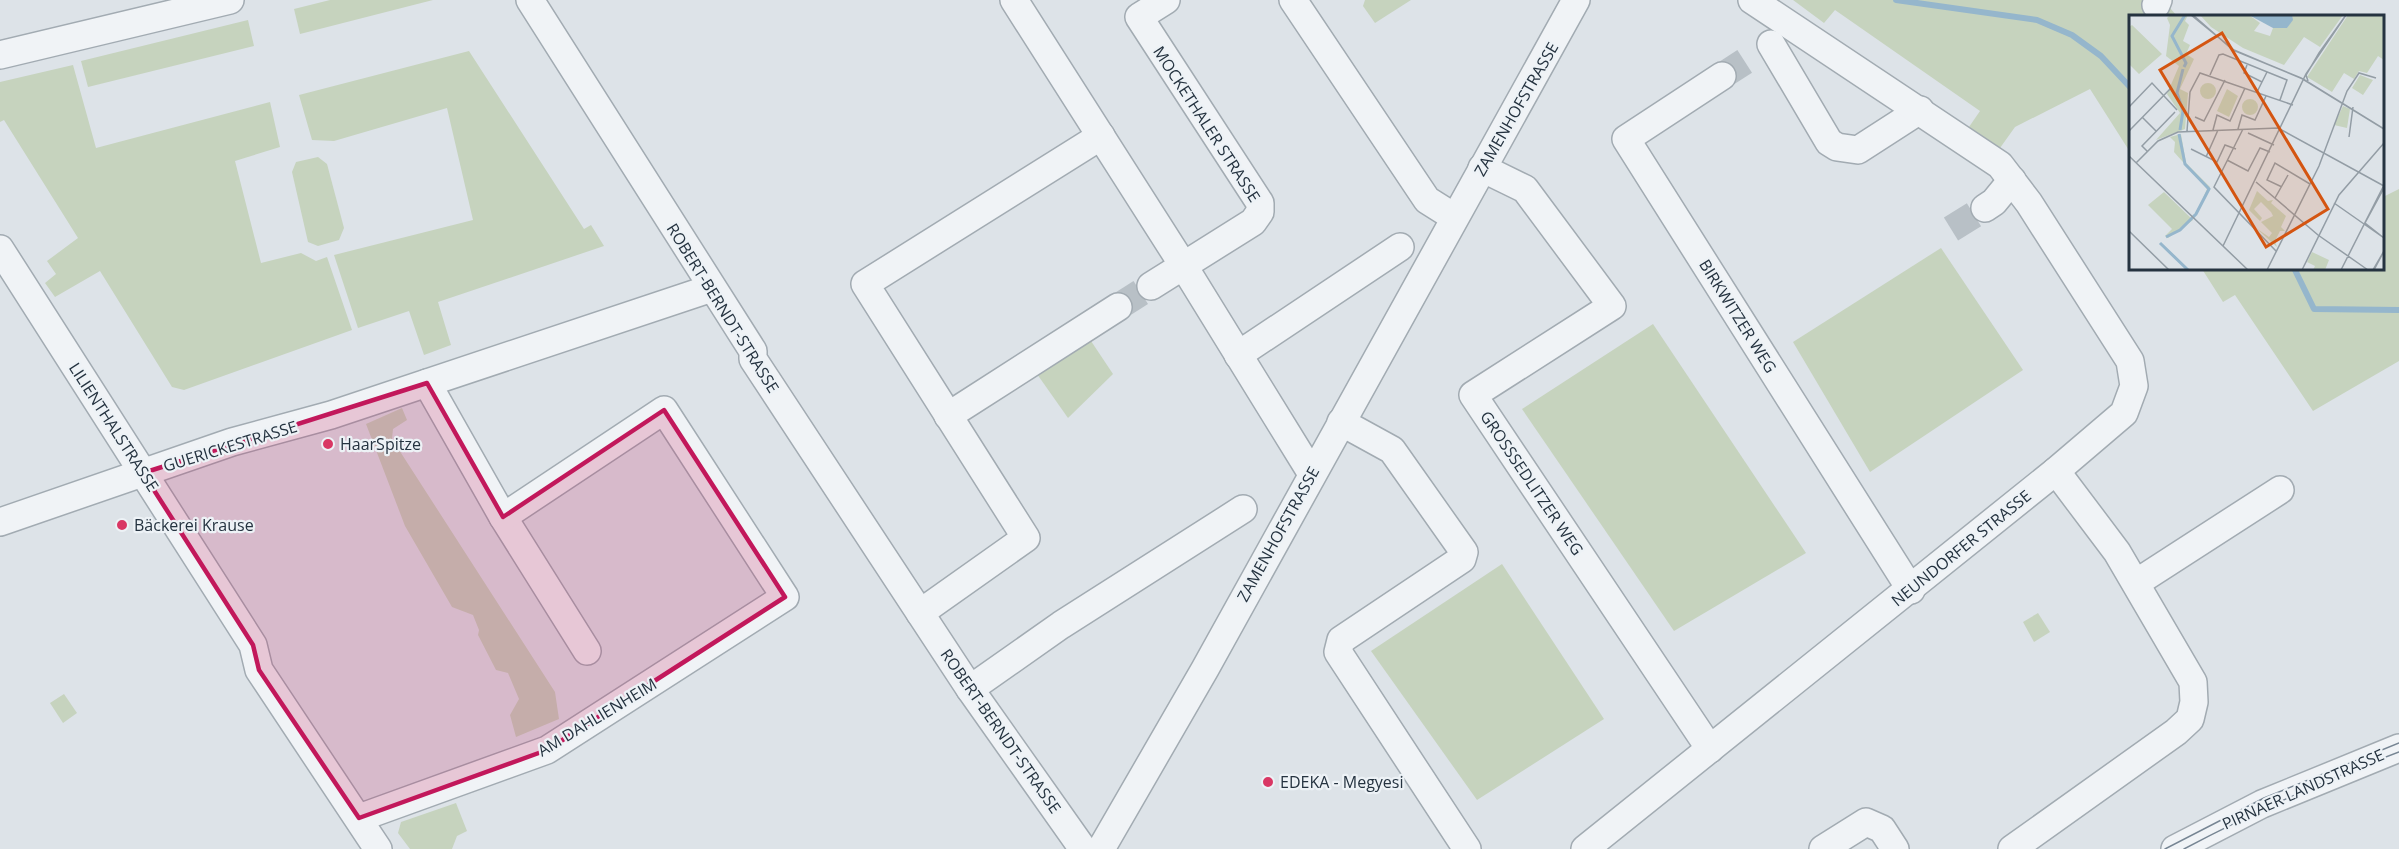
<svg xmlns="http://www.w3.org/2000/svg" width="2399" height="849" font-family="'Open Sans',sans-serif">
	<style>
		.green { fill: #c6d3be }
		.lines { fill: none; stroke-linecap: round; stroke-linejoin: round }
		.stream { stroke: #95b6cc; stroke-width: 6 }
		.minor-tunnel { stroke: #b8c0c6; stroke-width: 27; stroke-dasharray: 27 14; stroke-linecap: butt }
		.minor-casing { stroke: #a2abb2; stroke-width: 30 }
		.minor { stroke: #f0f3f6; stroke-width: 27 }
		.tram { stroke: #768593; stroke-width: 1.5 }
		.marked { fill: #c2185b; fill-opacity: 0.2; stroke: #c2185b; stroke-width: 4.5; stroke-linejoin: round }
		.poi-dot { fill: #d93764; stroke: #edf2f6; stroke-width: 2 }
		.labels { text-anchor: middle; dominant-baseline: central; stroke-width: 4.5; stroke-linejoin: round; paint-order: stroke }
		.street-label { font-size: 16px; fill: #253340; stroke: #edf2f6 }
		.poi-label { font-size: 16px; fill: #253340; stroke: #edf2f6; text-anchor: start }
		.inset-river { fill: none; stroke: #95b6cc; stroke-width: 3 }
		.inset-road { fill: none; stroke: #939da5; stroke-width: 1.5 }
		.view { fill: #d45511; fill-opacity: 0.15; stroke: #d45511; stroke-width: 3 }
		.inset-edge { fill: none; stroke: #253340; stroke-width: 3 }
	</style>
	<rect width="100%" height="100%" fill="#dde3e8"/>
	<g class="green">
		<polygon points="330,0 433,0 300,34 294,9"/>
		<polygon points="1365,0 1411,0 1375,23 1363,6"/>
		<polygon points="1793,0 2163,0 2177,16 2130,16 2130,152 2090,89 2015,127 2000,148 1969,127 1980,111 1835,10 1824,23"/>
		<polygon points="248,20 254,46 88,87 81,61"/>
		<polygon points="469,51 584,229 591,225 604,246 438,302 451,345 424,355 409,311 358,328 334,255 473,220 447,108 334,141 312,140 299,95"/>
		<polygon points="73,65 96,148 270,102 280,147 235,161 261,263 301,253 316,261 327,257 352,330 184,390 172,387 100,271 55,297 45,283 56,274 47,261 78,238 4,120 0,122 0,82"/>
		<polygon points="318,157 327,164 344,228 339,240 318,246 308,242 292,172 296,162"/>
		<polygon points="2399,189 2399,361 2313,411 2235,295 2223,302 2202,269 2382,268 2383,197"/>
		<polygon points="1941,248 2023,370 1870,472 1793,342"/>
		<polygon points="1653,324 1806,553 1674,631 1522,409"/>
		<polygon points="1091,341 1113,374 1068,418 1037,374"/>
		<polygon points="402,408 407,420 393,429 392,439 555,692 559,719 516,737 510,715 519,699 508,673 496,670 478,635 479,630 473,615 452,607 405,526 366,424"/>
		<polygon points="1502,564 1604,719 1477,800 1371,651"/>
		<polygon points="2038,613 2050,632 2034,642 2023,622"/>
		<polygon points="64,694 77,713 63,723 50,703"/>
		<polygon points="456,803 467,831 457,836 452,849 410,849 398,833 401,822"/>
	</g>
	<g class="lines">
		<g class="stream">
			<polyline points="1896,0 2037,20 2072,35 2101,56 2130,87"/>
			<polyline points="2294,268 2314,309 2399,310"/>
		</g>
		<g class="minor-tunnel">
			<polyline points="1722,76 1753,56"/>
			<polyline points="1951,229 1985,208"/>
			<polyline points="1118,307 1151,286"/>
		</g>
		<defs>
			<g id="minor">
				<polyline points="530,0 753,351 753,359 970,689 1083,849"/>
				<polyline points="1014,0 1183,265 1312,474"/>
				<polyline points="1293,0 1427,200 1454,217"/>
				<polyline points="2156,5 2158,0"/>
				<polyline points="1771,44 1829,142 1837,147 1858,150 1920,110"/>
				<polyline points="0,55 230,0"/>
				<polyline points="1722,76 1626,139 1911,590"/>
				<polyline points="1482,168 1525,189 1612,306 1473,395 1710,749"/>
				<polyline points="1985,208 1994,202 2012,180"/>
				<polyline points="0,249 253,645 259,670 378,849"/>
				<polyline points="1151,286 1253,222 1260,212 1260,203 1139,17 1166,0"/>
				<polyline points="1238,355 1400,247"/>
				<polyline points="427,383 503,517 587,651"/>
				<polyline points="948,416 1118,307"/>
				<polyline points="1341,422 1392,450 1464,552 1462,559 1341,640 1338,652 1467,849"/>
				<polyline points="0,522 232,442 331,415 712,288"/>
				<polyline points="2136,583 2280,490"/>
				<polyline points="920,613 1026,538 865,284 1101,136"/>
				<polyline points="970,689 1061,625 1243,509"/>
				<polyline points="359,818 547,750 785,597 664,410 503,517"/>
				<polyline points="1101,849 1205,669 1576,0"/>
				<polyline points="1585,849 2056,471 2124,413 2134,386 2130,361 2029,203 2000,165 1752,0"/>
				<polyline points="1823,849 1866,822 1882,829 1895,849"/>
				<polyline points="2012,849 2176,732 2190,719 2194,702 2193,682 2117,552 2056,471"/>
				<polyline points="2175,849 2262,804 2399,748"/>
			</g>
		</defs>
		<use href="#minor" class="minor-casing"/>
		<use href="#minor" class="minor"/>
		<g class="tram">
			<polyline points="2165,849 2264,798 2399,743"/>
			<path d="M2184 849C2254 812 2325 780 2399 752"/>
		</g>
	</g>
	<path class="marked" d="M427 383 503 517 664 410 785 597 547 750 359 818 259 670 253 645 143 473Z"/>
	<g class="poi-dot">
		<circle cx="328" cy="444" r="6"/>
		<circle cx="122" cy="525" r="6"/>
		<circle cx="1268" cy="782" r="6"/>
	</g>
	<g class="labels">
		<g class="street-label">
			<text transform="translate(1516 109) rotate(-60)">ZAMENHOFSTRASSE</text>
			<text transform="translate(1207 124) rotate(57)">MOCKETHALER STRASSE</text>
			<text transform="translate(723 308) rotate(58)">ROBERT-BERNDT-STRASSE</text>
			<text transform="translate(1738 316) rotate(58)">BIRKWITZER WEG</text>
			<text transform="translate(114 427) rotate(57)">LILIENTHALSTRASSE</text>
			<text transform="translate(230 446) rotate(-17)">GUERICKESTRASSE</text>
			<text transform="translate(1532 483) rotate(56)">GROSSSEDLITZER WEG</text>
			<text transform="translate(1278 534) rotate(-61)">ZAMENHOFSTRASSE</text>
			<text transform="translate(1961 548) rotate(-39)">NEUNDORFER STRASSE</text>
			<text transform="translate(597 717) rotate(-31)">AM DAHLIENHEIM</text>
			<text transform="translate(1001 731) rotate(55)">ROBERT-BERNDT-STRASSE</text>
			<text transform="translate(2303 789) rotate(-24)">PIRNAER LANDSTRASSE</text>
		</g>
		<g class="poi-label">
			<text x="340" y="444">HaarSpitze</text>
			<text x="134" y="525">Bäckerei Krause</text>
			<text x="1280" y="782">EDEKA - Megyesi</text>
		</g>
	</g>
	<g transform="translate(2129 15)">
		<rect width="255" height="255" fill="#dde3e8"/>
		<path d="M41 0H59L56 6 60 10 54 26 61 30 57 39 65 44 51 74 59 78 56 114 27 125 51 98 38 79 50 51 37 41 41 10 38 3ZM71 0H120L131 8 125 16 141 21 144 13H158L163 0H214L191 32 175 22 155 50 114 33 82 12ZM219 0H255V45L249 41 238 58 230 56 225 64 215 58 203 77 178 62ZM3 10 33 39 10 59 0 49V12ZM231 60 244 65 234 80 223 73ZM71 76a8 8 0 1 1 16 0a8 8 0 1 1-16 0ZM98 74 109 81 100 102 88 96ZM113 92a8 8 0 1 1 16 0a8 8 0 1 1-16 0ZM214 91 221 94 218 113 205 110ZM52 119 57 148 81 172 66 202 78 174 45 137 46 127 41 122ZM128 176 139 186 144 185 142 188 157 201 152 212 156 216H151L146 226 148 232 127 213 140 222 143 218 132 207 144 201 142 197 132 187 125 194 133 203 131 206 120 195ZM35 177 64 205 39 223 36 221 43 214 19 190ZM183 237 200 245 196 255H184L186 251 178 247Z" fill="#c6d3be"/>
		<path d="M120 0H163L164 5 158 13H144Z" fill="#95b6cc"/>
		<path class="inset-river" d="M55 52 57 48 43 21 56 0M51 115 54 96 48 78 54 54M37 222 51 215 67 199 80 174 56 149 50 119M31 228 59 255"/>
		<path class="inset-road" d="M62 0 105 35 174 64 255 114M64 0 104 35 172 63 255 114M118 50 115 58 133 67M81 60 90 40 94 39 158 65 151 85M179 66 177 60 190 38 217 0M128 77 138 57M0 92 23 68 48 95M13 102 27 116M66 102 75 106 96 65M109 114 113 100 126 105 137 81M114 114 85 172 147 236M84 115 88 100 101 106 116 73M0 116 42 73M58 116 61 77 71 58 164 90M119 118 145 130M220 122 224 92M62 134 88 147 96 130 107 134M18 136 13 131 46 97M0 141 119 255M77 142 89 115M98 145 119 156 131 133 141 137M7 148 29 126 49 117 149 113 255 171M127 167 189 220 239 255M153 172 138 165 146 148 181 169M255 173 236 208 255 223M146 183 159 160M205 188 255 223M0 216 40 255M94 231 177 59 217 0M138 255 190 151 218 76 230 58 247 63M173 255 210 180 255 128M212 255 255 170M244 255 255 236M245 255 255 236"/>
		<path class="view" d="M93 18 199 194 137 232 31 55Z"/>
		<rect width="255" height="255" class="inset-edge"/>
	</g>
</svg>
